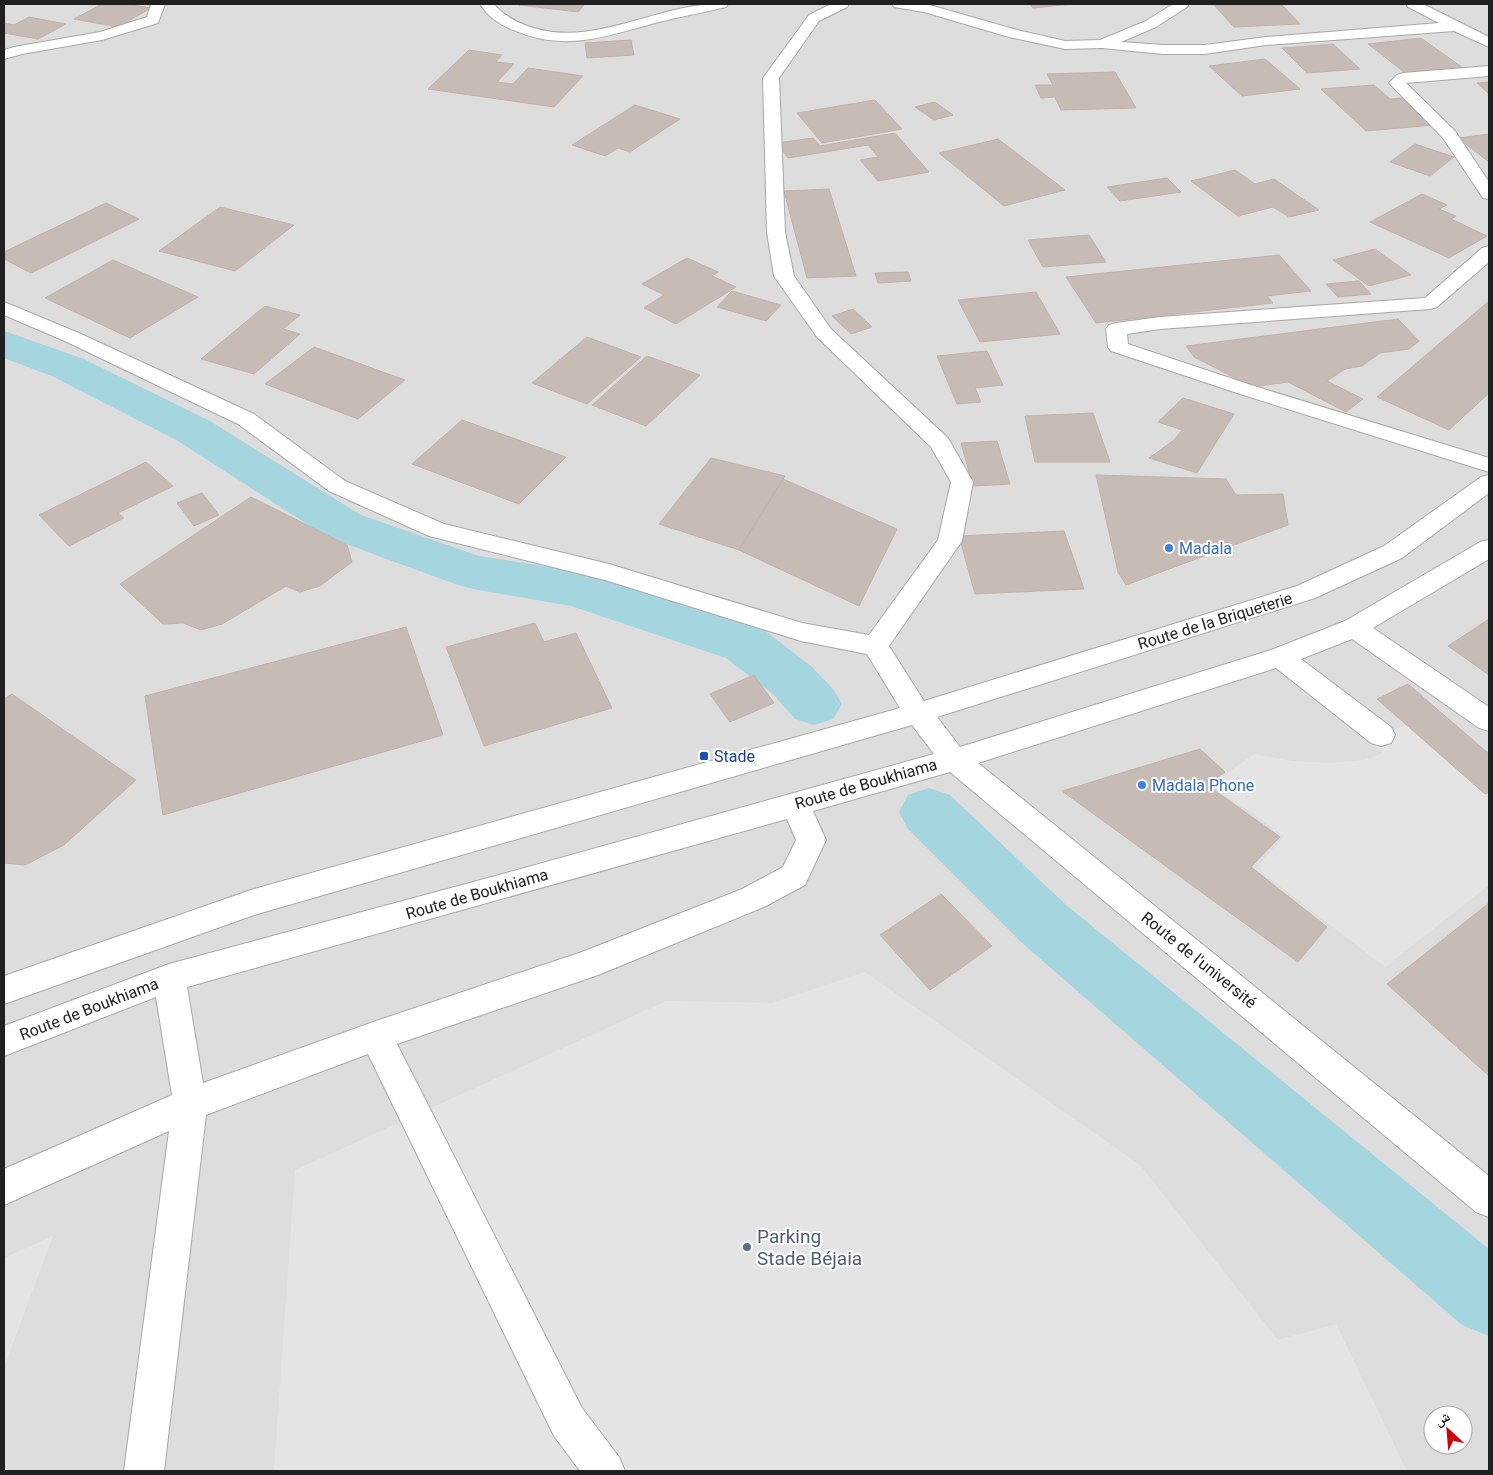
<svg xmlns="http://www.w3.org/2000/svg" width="1493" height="1475" font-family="Roboto,'Noto Naskh Arabic',sans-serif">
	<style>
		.residential { fill: #dedddd; fill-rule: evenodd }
		.parking { fill: #e4e4e4 }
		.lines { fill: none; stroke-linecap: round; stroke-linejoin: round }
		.canal { fill: #a5d5df; fill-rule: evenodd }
		.building { fill: #c6bcb5; stroke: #c3b2a8 }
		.minor-casing { stroke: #a7a7a7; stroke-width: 2 }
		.minor { fill: #fff; fill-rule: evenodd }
		.shop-dot { fill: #3f7fe0; stroke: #fff; stroke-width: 2 }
		.transit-dot { fill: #1a4fb4; stroke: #fff; stroke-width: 2 }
		.service-dot { fill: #5c6f8a; stroke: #fff; stroke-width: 2 }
		.labels { text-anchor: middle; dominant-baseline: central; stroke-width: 4; stroke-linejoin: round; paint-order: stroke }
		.shop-label { font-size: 16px; fill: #366cbe; stroke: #fff; text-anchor: start }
		.street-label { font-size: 16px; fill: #202020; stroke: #fff }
		.transit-label { font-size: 16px; fill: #164399; stroke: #fff; text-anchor: start }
		.near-service-label { font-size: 19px; fill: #4e5e75; stroke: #fff; text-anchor: start }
	</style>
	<rect width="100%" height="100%" fill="#f1ede6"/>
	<path class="residential" d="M4 4H1489V1471H4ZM1433 1415H1463V1445H1433Z"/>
	<g class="parking">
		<polygon points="1416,720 1489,777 1489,885 1385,967 1256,868 1284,836 1211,785 1254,754 1293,761 1329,763 1364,760 1383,753 1369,742"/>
		<polygon points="865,972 1140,1165 1278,1340 1336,1324 1407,1471 274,1471 295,1170 666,1001 772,1003"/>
		<polygon points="53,1236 4,1368 4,1258"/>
	</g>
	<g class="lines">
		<g class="canal">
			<polygon points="4,331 84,359 210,421 361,515 479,556 576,571 764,630 811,666 833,689 842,704 833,719 814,725 795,719 773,694 726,658 571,606 473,589 455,584 327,537 178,441 54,377 4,358"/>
			<polygon points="929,788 950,795 1066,905 1489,1249 1489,1336 1462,1325 1022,943 908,829 899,812 908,795"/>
		</g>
	</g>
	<g class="building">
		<polygon points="102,4 125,4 151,8 118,27 74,19"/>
		<polygon points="521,4 585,4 578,12 519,5"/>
		<polygon points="1029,4 1072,4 1033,8"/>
		<polygon points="1213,4 1281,4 1300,24 1234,27"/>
		<polygon points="29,17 66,24 38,39 4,33 4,23 14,25"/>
		<polygon points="1421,38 1463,68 1408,75 1368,44"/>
		<polygon points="631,40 634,55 587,58 585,43"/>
		<polygon points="1333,44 1360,69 1307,73 1282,48"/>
		<polygon points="469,50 502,55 496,62 514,64 497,82 513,84 528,68 583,76 554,107 428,89"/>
		<polygon points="1265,59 1300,89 1242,96 1209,66"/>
		<polygon points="1115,72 1136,108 1061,110 1055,97 1041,98 1035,85 1053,85 1047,74"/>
		<polygon points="1489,82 1489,94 1477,83"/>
		<polygon points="1374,85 1390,99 1402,98 1434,125 1366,131 1321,89"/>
		<polygon points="875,100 902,129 822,143 797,113"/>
		<polygon points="935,102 953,115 934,120 915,107"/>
		<polygon points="635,105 680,119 630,152 618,148 605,156 572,145"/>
		<polygon points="895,133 929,172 878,181 860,160 878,157 868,145 788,158 777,143 813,138 820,146"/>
		<polygon points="1489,134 1489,162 1458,138"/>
		<polygon points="998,139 1065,190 1004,206 939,153"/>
		<polygon points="1415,144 1454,157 1430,176 1390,162"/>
		<polygon points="1235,170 1255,184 1274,179 1319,210 1289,217 1273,207 1238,216 1191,181"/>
		<polygon points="1167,178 1181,192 1120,201 1107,187"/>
		<polygon points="829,189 856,276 807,278 784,191"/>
		<polygon points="1422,194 1447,205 1439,209 1456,216 1451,219 1487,236 1449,258 1370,222"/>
		<polygon points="106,203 139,219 31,273 4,259 4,252"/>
		<polygon points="220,207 294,225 235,271 159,251"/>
		<polygon points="1089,235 1106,262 1043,267 1028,240"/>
		<polygon points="1375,249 1411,275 1369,286 1333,260"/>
		<polygon points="1279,255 1311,291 1267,296 1273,303 1096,323 1066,277"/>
		<polygon points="687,258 718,272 712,276 736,287 676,324 644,308 664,295 642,284"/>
		<polygon points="113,260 198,297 130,338 45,298"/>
		<polygon points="908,272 911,281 878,283 875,273"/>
		<polygon points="1359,281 1371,294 1338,297 1326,284"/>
		<polygon points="732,291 781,305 766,321 717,307"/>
		<polygon points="1036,292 1060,334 980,342 958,300"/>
		<polygon points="1489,301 1489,393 1449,430 1377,397"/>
		<polygon points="265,306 300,315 283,329 300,334 254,374 201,359"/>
		<polygon points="853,309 872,327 851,334 832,316"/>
		<polygon points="1398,319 1419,341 1409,349 1380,353 1362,366 1345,369 1327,381 1363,399 1346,412 1288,382 1253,387 1194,357 1186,346"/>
		<polygon points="587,337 641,357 587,404 532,383"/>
		<polygon points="314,347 405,380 358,419 265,384"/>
		<polygon points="987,351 1003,385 975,388 981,402 957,404 937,356"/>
		<polygon points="647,356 700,375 646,426 592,405"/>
		<polygon points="1183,398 1234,414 1197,473 1149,458 1174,440 1182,430 1158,422"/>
		<polygon points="1093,413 1110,462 1035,462 1025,416"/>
		<polygon points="462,420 566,457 519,504 412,464"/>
		<polygon points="997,441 1010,484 973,486 961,443"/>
		<polygon points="711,458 785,476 739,550 659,524"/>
		<polygon points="146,462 173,486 118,513 124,518 69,546 39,515"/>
		<polygon points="1096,475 1226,479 1236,495 1283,494 1288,525 1126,585 1118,572"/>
		<polygon points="783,479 897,529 859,606 739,550"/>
		<polygon points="202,493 219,515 194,526 177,503"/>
		<polygon points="251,497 347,545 352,562 320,586 300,592 286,586 222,624 201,630 183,623 163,624 120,584"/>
		<polygon points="1064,531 1084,589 975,594 959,536"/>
		<polygon points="1489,619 1489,675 1448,646"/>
		<polygon points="535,623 544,642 576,633 612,708 484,746 446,647"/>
		<polygon points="406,627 443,735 163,815 145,696"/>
		<polygon points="754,675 774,703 730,722 710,694"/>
		<polygon points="1408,684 1489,754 1489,792 1485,794 1377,699"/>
		<polygon points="12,694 136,780 64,845 25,865 4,863 4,699"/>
		<polygon points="1200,749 1225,772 1207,785 1280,837 1251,867 1327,927 1298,962 1062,791"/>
		<polygon points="941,894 992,946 930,990 880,935"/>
		<polygon points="1489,903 1489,1076 1387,984"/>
	</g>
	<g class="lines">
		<defs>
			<g id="minor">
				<polygon points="151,4 165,4 158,23 102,40 22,54 4,59 4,50 14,47 100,32 147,17"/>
				<path d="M480 4H494C502 14 513 20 525 25 593 52 660 0 728 4L726 7C702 13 678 17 655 23 606 36 566 52 516 31 500 25 489 18 480 4Z"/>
				<path d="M831 4H849L847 7 819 21 779 78 785 232 794 276 831 329 948 438 973 482 962 541 889 646 924 701 1297 586 1384 546 1481 477 1489 475V493L1402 558 1315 598 937 717 960 747 1271 650 1345 621 1480 542 1489 540V559L1373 628 1489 707V731L1479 728 1352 639 1301 659 1391 727 1395 735 1391 743 1381 746 1371 743 1276 668 978 763 1489 1176V1217L1476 1212 950 772 813 811 826 840 805 885 764 907 598 975 397 1044 582 1408 619 1457 625 1471H580L554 1436 368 1054 206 1115 164 1471H124L169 1131 4 1205V1169L172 1095 156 997 4 1056V1026L169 964 499 875 934 754 912 725 254 915 4 1004V976L254 889 900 708 867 654 801 641 605 580 429 536 329 491 238 424 67 342 4 315V302L81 334 254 414 345 481 444 524 609 564 802 623 869 635 938 540 951 482 931 447 817 337 774 276 767 232 763 78 809 15ZM787 819 796 840 783 867 742 889 582 952 376 1021 203 1083 187 987Z"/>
				<polygon points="892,4 926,4 1017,30 1065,41 1100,40 1146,21 1173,4 1189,4 1187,7 1156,27 1121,42 1163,45 1205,45 1266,37 1439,23 1408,7 1406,4 1423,4 1489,37 1489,47 1454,31 1266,45 1205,54 1163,54 1102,48 1065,49 1009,37 924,12 894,7"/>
				<polygon points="1489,66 1489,76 1406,83 1455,131 1489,182 1489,199 1483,198 1443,138 1389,83 1397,75 1403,73"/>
				<polygon points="1489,246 1489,262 1437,307 1430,309 1160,329 1127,334 1128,344 1254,386 1489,458 1489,472 1240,394 1111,351 1108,347 1106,329 1109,325 1116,323 1160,317 1425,298 1482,248"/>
			</g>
		</defs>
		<use href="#minor" class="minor-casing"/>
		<use href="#minor" class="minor"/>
	</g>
	<g class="shop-dot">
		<circle cx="1169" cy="548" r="5"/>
		<circle cx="1142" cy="785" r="5"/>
	</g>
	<rect class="transit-dot" x="699" y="751" width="10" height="10" rx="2.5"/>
	<circle class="service-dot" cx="747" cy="1247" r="5"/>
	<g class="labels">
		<g class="shop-label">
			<text x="1179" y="548">Madala</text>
			<text x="1152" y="785">Madala Phone</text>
		</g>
		<g class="street-label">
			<text transform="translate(1215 621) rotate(-17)">Route de la Briqueterie</text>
			<text transform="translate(866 784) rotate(-16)">Route de Boukhiama</text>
			<text transform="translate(477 894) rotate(-16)">Route de Boukhiama</text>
			<text transform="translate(1199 960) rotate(39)">Route de l'université</text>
			<text transform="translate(89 1009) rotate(-21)">Route de Boukhiama</text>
		</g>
		<g class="transit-label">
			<text x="714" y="756">Stade</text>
		</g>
		<g class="near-service-label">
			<text x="757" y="1236">Parking<tspan x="757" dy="22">Stade Béjaia</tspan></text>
		</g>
	</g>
	<rect width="1493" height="1475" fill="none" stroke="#202020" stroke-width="10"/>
	<g transform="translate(1448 1430) rotate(334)"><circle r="24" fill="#ffffff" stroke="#a6a6a6"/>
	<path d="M0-4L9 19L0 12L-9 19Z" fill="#d00009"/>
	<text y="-8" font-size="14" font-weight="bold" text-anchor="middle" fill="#202020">ش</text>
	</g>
</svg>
